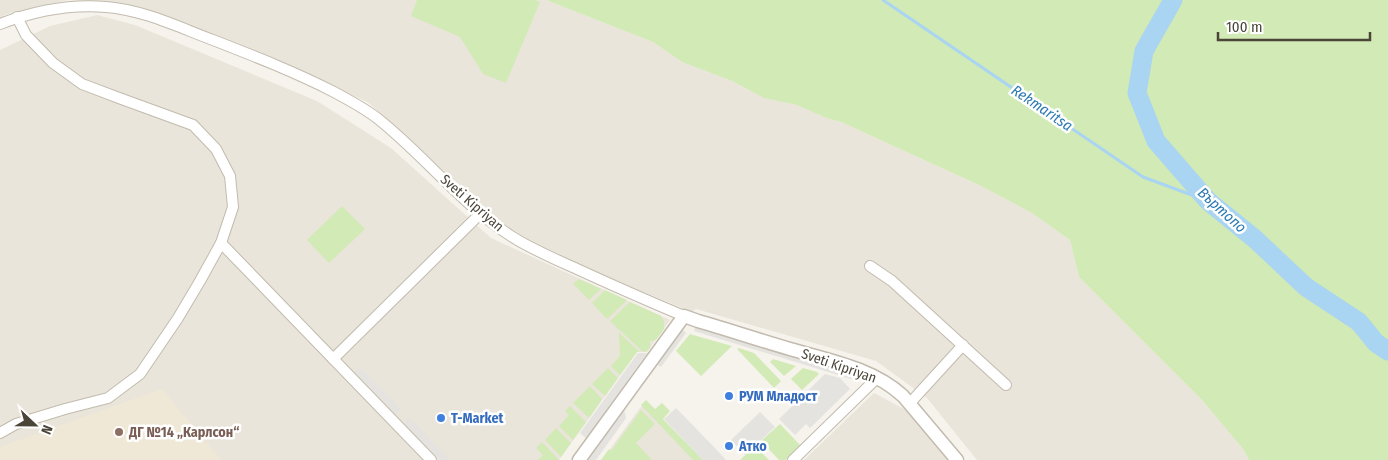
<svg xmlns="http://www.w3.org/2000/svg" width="1388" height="460" font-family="'Fira Sans Condensed',sans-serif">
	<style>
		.residential { fill: #eae5da }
		.education { fill: #efe8d6 }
		.green { fill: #d2eab5 }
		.parking { fill: #e5e3e0 }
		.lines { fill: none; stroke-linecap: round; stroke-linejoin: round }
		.stream { stroke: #a9d4f2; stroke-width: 3 }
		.river { stroke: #a9d4f2; stroke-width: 19 }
		.minor-casing { stroke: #c2bbae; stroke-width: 12 }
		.tertiary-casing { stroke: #c2bbae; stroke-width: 15 }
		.minor { stroke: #fff; stroke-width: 10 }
		.tertiary { stroke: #fff; stroke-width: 12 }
		.shop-dot { fill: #3f7fe0; stroke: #fff; stroke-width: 2 }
		.education-dot { fill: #8d6e63; stroke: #fff; stroke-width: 2 }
		.labels { text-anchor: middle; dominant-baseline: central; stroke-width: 5; stroke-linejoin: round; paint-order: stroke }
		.street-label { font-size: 14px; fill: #4b4439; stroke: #fff }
		.shop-label { font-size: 14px; font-weight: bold; fill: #366cbe; stroke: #fff; text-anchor: start }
		.education-label { font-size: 14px; font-weight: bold; fill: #785e54; stroke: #fff; text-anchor: start }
		.water-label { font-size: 15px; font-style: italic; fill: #2e7ab2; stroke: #fff }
	</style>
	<rect width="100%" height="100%" fill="#f6f3ec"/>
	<g class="residential">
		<polygon points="0,0 546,0 653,42 682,62 732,81 764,98 797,105 826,118 841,122 979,185 1032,213 1070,240 1079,277 1202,400 1243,449 1249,460 977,460 927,398 876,361 696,309 692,312 546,252 499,221 369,103 278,60 120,3 68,0 8,14 0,17"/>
		<polygon points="97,15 135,25 317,101 391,148 491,238 670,320 647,352 637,352 559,460 0,460 0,50 50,26"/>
		<polygon points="874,393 904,409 948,460 804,460"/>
		<polygon points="645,403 700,460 602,460 640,408"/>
	</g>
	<polygon class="education" points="162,389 221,460 0,460 0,447"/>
	<g class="green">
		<polygon points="417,0 535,0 540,2 506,83 483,74 460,37 411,16"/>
		<polygon points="546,0 1388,0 1388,460 1249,460 1243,449 1202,400 1079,277 1070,240 1032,213 979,185 841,122 826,118 797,105 764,98 732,81 682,62 653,42"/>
		<polygon points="342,206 365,229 329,263 307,240"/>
		<polygon points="579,279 601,289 589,300 573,284"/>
		<polygon points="605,290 627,300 607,319 592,303"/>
		<polygon points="630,302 661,316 664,322 664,329 656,340 650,341 650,348 646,352 642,351 610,321"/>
		<polygon points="619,333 640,352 637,352 620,375 611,366 620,356"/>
		<polygon points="690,334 693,335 732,346 701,376 676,351"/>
		<polygon points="739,348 754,353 781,381 774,388 737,349"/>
		<polygon points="773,359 796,366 784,376 770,362"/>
		<polygon points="608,368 618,378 605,396 592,384"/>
		<polygon points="803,368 817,372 819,374 802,390 791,379"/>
		<polygon points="590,386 602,399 589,418 573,403"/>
		<polygon points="646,400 655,409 662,403 670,411 663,419 703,460 693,460 641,405"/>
		<polygon points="570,406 586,422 573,440 559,426 569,415 565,411"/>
		<polygon points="641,410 655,424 636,443 652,460 601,460 609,449 611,451"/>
		<polygon points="780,424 800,445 786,460 779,460 761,441"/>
		<polygon points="556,428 571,443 561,457 545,440"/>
		<polygon points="542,442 559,460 538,460 543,455 536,448"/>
		<polygon points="755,446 769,460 740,460"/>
	</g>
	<g class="parking">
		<polygon points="695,327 853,375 851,379 694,331"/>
		<polygon points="682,329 686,333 661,367 656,364"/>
		<polygon points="638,353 647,353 586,438 580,433"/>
		<polygon points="362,369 401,409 396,414 354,371"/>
		<polygon points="825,374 840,378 850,389 810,428 806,424 795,435 779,419"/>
		<polygon points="676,408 712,445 726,460 703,460 664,419"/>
		<polygon points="624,409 626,418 596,460 587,460"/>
		<polygon points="760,412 775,427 745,455 731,440"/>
		<polygon points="410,418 450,460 440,460 404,423"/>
	</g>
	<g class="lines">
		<polyline class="stream" points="883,0 1143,177 1208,201"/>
		<polyline class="river" points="1173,0 1144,51 1137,93 1156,141 1208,201 1255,239 1306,287 1359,322 1376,343 1388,351"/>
		<defs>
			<g id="minor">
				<path d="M0 24C34 11 70 4 106 7 144 10 178 27 213 40 254 56 295 72 334 92 349 100 364 108 377 118 424 155 461 204 511 236 531 249 555 259 577 269 612 285 648 301 684 316"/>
				<polyline points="221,243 431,460"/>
				<polyline points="870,266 892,281 1006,385"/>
				<polyline points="333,359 480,214"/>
				<polyline points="910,403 963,345"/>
				<polyline points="0,433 16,424 65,409 108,398 140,374 178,318 200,281 221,243 233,207 230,176 216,149 193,125 119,98 82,84 53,63 26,35 17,17"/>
				<polyline points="793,460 877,378"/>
			</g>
			<path id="tertiary" d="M579 460 684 316 698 321C729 330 759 340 790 349 828 360 873 368 903 396L957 460"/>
		</defs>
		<use href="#minor" class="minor-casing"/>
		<use href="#tertiary" class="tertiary-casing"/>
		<use href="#minor" class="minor"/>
		<use href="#tertiary" class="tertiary"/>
	</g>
	<g class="shop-dot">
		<circle cx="729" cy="396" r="5"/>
		<circle cx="441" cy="418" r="5"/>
		<circle cx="729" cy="446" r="5"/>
	</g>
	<circle class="education-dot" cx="119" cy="432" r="5"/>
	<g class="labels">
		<g class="street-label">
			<text transform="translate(472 203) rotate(41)">Sveti Kipriyan</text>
			<text transform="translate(839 366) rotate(19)">Sveti Kipriyan</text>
		</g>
		<g class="shop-label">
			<text x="739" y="396">РУМ Младост</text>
			<text x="451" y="418">T-Market</text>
			<text x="739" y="446">Атко</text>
		</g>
		<g class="education-label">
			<text x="129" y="432">ДГ №14 „Карлсон“</text>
		</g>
		<g class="water-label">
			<text transform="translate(1042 108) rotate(34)">Rekmaritsa</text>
			<text transform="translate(1222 210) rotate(42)">Въртопо</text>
		</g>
	</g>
	<g transform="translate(35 425) rotate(112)" stroke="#ffffff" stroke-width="4" paint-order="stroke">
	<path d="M0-4L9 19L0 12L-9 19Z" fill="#4b4439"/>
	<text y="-8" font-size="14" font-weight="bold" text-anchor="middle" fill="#4b4439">N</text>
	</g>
	<path d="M1218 32v8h152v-8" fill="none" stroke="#4b4439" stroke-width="2.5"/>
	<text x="1226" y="32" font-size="15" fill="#4b4439" stroke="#ffffff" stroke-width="4" paint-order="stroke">100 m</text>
</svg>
